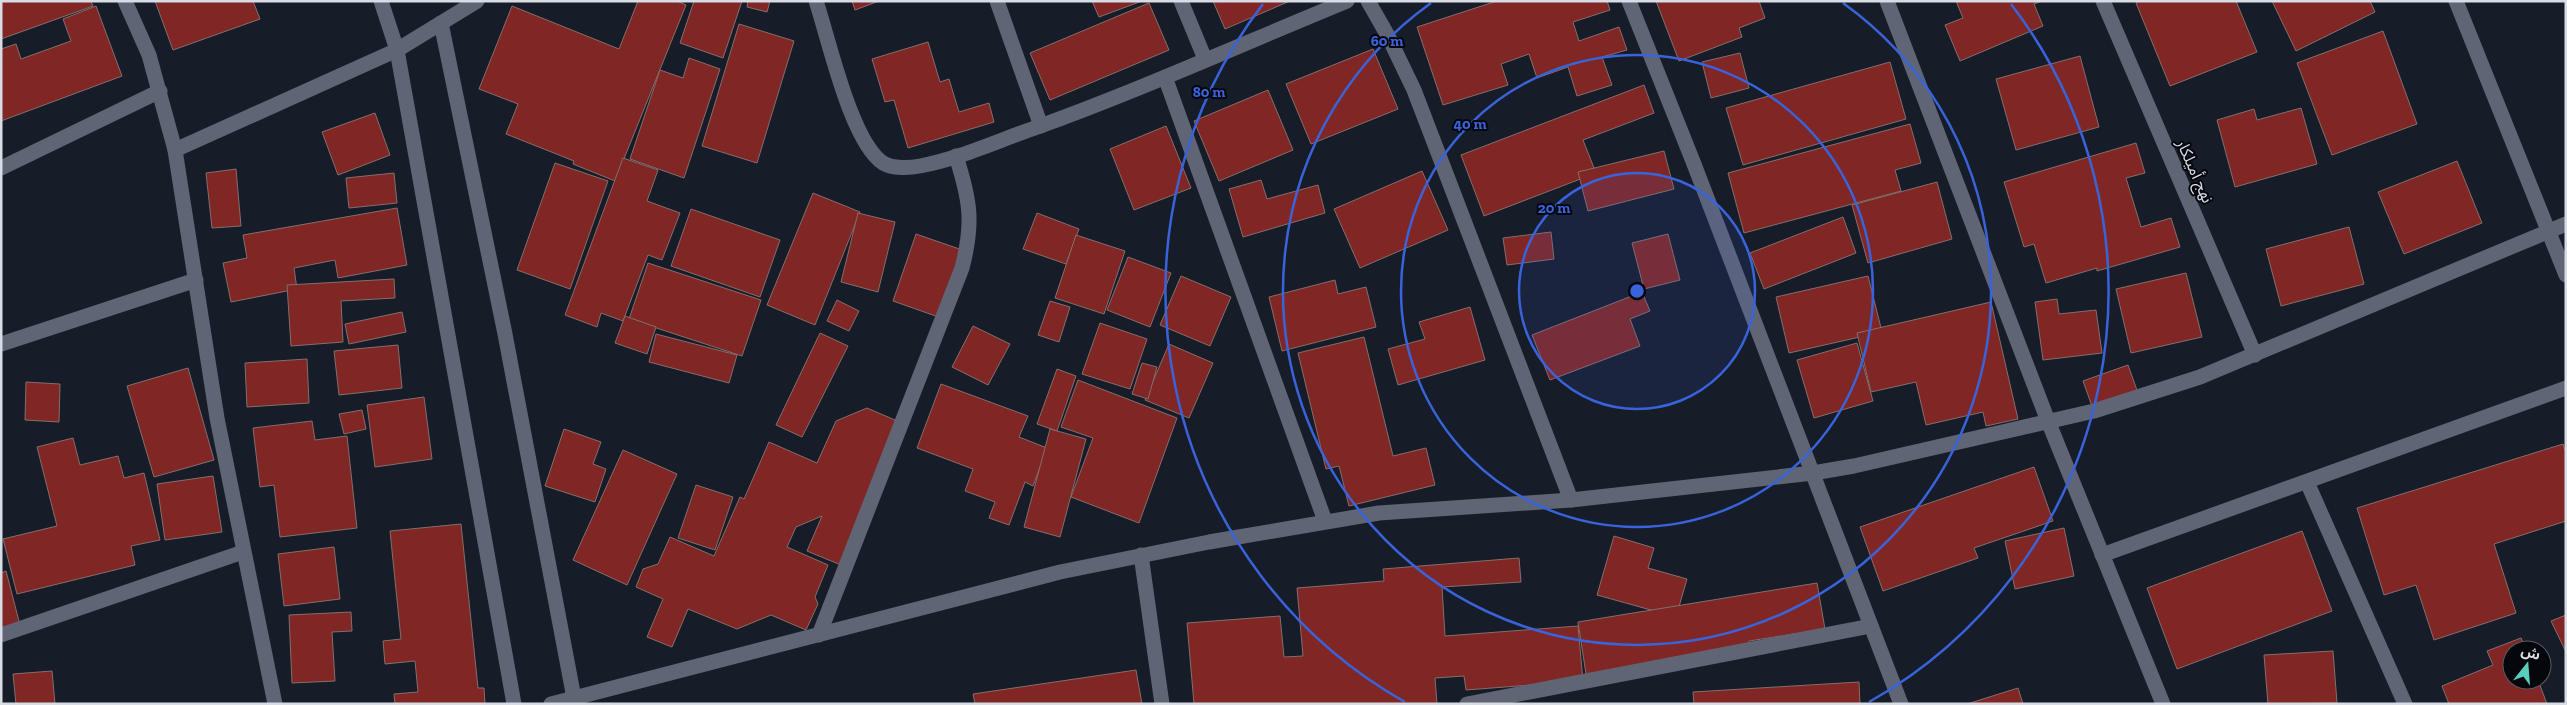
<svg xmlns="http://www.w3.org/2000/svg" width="2567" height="705" font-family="'Zilla Slab','Noto Sans Arabic',serif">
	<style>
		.building { fill: #802624; stroke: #836f6d }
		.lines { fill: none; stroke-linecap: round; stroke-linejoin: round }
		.street { stroke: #5f6574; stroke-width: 15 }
		.ring { fill: none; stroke: #3963da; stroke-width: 2.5 }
		.labels { text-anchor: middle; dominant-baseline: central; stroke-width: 4; stroke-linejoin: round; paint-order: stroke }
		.street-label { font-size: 16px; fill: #d8dce5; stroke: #05070c }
		.centre { fill: #3963da; stroke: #05070c; stroke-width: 2.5 }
		.ring-label { font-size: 15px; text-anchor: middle; font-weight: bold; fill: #3963da; stroke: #05070c; stroke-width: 4; stroke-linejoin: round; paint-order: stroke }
	</style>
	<rect width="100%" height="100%" fill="#171c29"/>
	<g class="building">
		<polygon points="1,1 91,1 93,6 1,39"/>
		<polygon points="155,1 253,1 260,19 173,50"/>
		<polygon points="638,1 677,1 686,5 615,181 573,164 574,161 506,134 518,104 479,89 512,6 619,49"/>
		<polygon points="694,1 742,1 723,58 680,43"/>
		<polygon points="748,1 770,1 767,12 747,7"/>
		<polygon points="852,1 879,1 855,10"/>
		<polygon points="1092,1 1142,1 1099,17"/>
		<polygon points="1213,1 1290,1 1225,29"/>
		<polygon points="1497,1 1607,1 1610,10 1573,22 1579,41 1619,27 1627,50 1602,57 1612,85 1577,96 1568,67 1537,78 1529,54 1501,64 1508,85 1443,105 1417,27"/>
		<polygon points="1656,1 1759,1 1765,18 1739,28 1742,37 1679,61"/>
		<polygon points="1956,1 2042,1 2034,4 2043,26 1960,61 1945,25 1963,18"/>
		<polygon points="2140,1 2236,1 2257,52 2170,86 2136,3"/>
		<polygon points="2272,1 2370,1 2375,12 2296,51"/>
		<polygon points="1149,3 1169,50 1050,100 1030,53"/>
		<polygon points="96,6 122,76 1,121 1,49 16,44 21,59 71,41 63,19"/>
		<polygon points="739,24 794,41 757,163 702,146"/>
		<polygon points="2383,31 2417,124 2332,155 2297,63"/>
		<polygon points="928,42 940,82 949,79 959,112 989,103 994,122 908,148 894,100 885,102 872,59"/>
		<polygon points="1373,49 1398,109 1311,144 1286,84"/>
		<polygon points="1740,53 1749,88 1711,98 1702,62"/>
		<polygon points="2080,56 2099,127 2016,150 1996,79"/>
		<polygon points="689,58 720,69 684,178 630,159 660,70 683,78"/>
		<polygon points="1890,62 1906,119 1743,165 1726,108"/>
		<polygon points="1644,85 1654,113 1583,140 1596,173 1484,216 1461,155"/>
		<polygon points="1268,90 1293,150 1219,181 1194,121"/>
		<polygon points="2301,108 2317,164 2235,187 2217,120 2254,109 2257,120"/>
		<polygon points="375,113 390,155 338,175 322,132"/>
		<polygon points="1910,124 1921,163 1895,170 1901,191 1744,233 1728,173"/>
		<polygon points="1166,126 1191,188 1134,210 1110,149"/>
		<polygon points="2136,143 2145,173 2126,178 2141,227 2171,218 2180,247 2097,271 2097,268 2046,283 2034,244 2024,247 2004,182"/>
		<polygon points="1664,151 1674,189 1588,211 1578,172"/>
		<polygon points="623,158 658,170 647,201 680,213 662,260 648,255 623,321 601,313 597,327 565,315"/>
		<polygon points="2457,161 2482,223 2404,254 2378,192"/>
		<polygon points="555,163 608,181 570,289 517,270"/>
		<polygon points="236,169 241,226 212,228 206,173"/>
		<polygon points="1422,171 1448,230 1360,268 1334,209"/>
		<polygon points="394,173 397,203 349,208 346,178"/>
		<polygon points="1261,180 1267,199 1318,185 1325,213 1243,237 1229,189"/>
		<polygon points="1937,182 1952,239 1868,263 1852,205"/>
		<polygon points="813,193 860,212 815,325 767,305"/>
		<polygon points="397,208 407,265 338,278 335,260 294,268 297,289 231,302 223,263 247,258 243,235"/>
		<polygon points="691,209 780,240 760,297 671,266"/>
		<polygon points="858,213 895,222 878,292 841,282"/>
		<polygon points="1037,213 1079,229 1066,264 1023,249"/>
		<polygon points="1843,217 1856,253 1764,289 1750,253"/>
		<polygon points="2349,227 2364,284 2281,306 2266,249"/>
		<polygon points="1551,232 1554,259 1507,265 1503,238"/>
		<polygon points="916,234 971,253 947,320 893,301"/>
		<polygon points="1668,234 1680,280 1644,289 1632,243"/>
		<polygon points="1076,235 1125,251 1104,314 1055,298"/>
		<polygon points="1128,257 1171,273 1150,327 1107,310"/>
		<polygon points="648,263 761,300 742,356 629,319"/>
		<polygon points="2186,273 2202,337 2131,353 2116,289"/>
		<polygon points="1181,276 1231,297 1210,346 1160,325"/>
		<polygon points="1868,276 1882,332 1789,353 1776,297"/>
		<polygon points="394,279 395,298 341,301 343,342 291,346 287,285"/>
		<polygon points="1335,280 1338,294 1366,287 1376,327 1282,351 1269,297"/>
		<polygon points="1642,292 1650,311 1630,319 1640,346 1550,380 1532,335"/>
		<polygon points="2057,299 2059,314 2096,310 2102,353 2043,360 2035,302"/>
		<polygon points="837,300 859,311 849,331 827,321"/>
		<polygon points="1050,301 1070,307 1059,342 1038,335"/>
		<polygon points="1991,302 2018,419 1986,426 1983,412 1926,425 1916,382 1871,392 1857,333"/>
		<polygon points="1470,307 1485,360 1398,385 1388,349 1425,339 1419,322"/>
		<polygon points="402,312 406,332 349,344 345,324"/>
		<polygon points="625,316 656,327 647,354 615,343"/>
		<polygon points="1100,323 1147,339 1130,389 1082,374"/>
		<polygon points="973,326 1010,344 988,385 952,367"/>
		<polygon points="820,333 848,346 802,437 776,425"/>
		<polygon points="656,334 737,355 729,383 649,362"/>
		<polygon points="1364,337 1393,456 1426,448 1435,485 1349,506 1339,466 1326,469 1298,353"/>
		<polygon points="1857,343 1873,401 1814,418 1797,360"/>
		<polygon points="1169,344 1213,363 1189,418 1145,400"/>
		<polygon points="398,345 402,388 339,395 334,351"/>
		<polygon points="307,359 309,403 247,407 245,363"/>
		<polygon points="1142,363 1157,367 1148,399 1132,394"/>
		<polygon points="2128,365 2138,393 2093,409 2083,381"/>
		<polygon points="188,368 214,460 154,477 127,386"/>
		<polygon points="1057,369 1076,376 1057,431 1037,424"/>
		<polygon points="1078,380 1177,418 1139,523 1071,497 1093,438 1061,427"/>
		<polygon points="26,382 60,384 59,422 25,420"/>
		<polygon points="941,384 1028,416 1019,437 1047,448 1033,486 1025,482 1009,525 989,518 995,502 965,491 973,469 917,448"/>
		<polygon points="424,397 432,459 375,467 367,405"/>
		<polygon points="867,408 902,423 841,565 807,551 822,516 796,527 787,547 828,565 815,597 818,604 806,630 771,615 737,629 688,609 672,647 647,637 663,599 636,587 643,569 658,564 670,537 714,556 740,497 744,499 769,442 817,463 836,421"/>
		<polygon points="362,410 366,429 344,434 339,414"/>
		<polygon points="312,421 315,440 347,436 357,528 280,537 274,485 260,487 253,428"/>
		<polygon points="564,429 601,442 593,464 606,469 595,502 545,486"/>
		<polygon points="1050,429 1086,439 1060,537 1024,527"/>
		<polygon points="73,438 80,465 118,456 124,478 144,473 160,540 131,546 135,565 17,594 3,539 57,526 37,447"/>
		<polygon points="2563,444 2566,453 2566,521 2494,544 2516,613 2434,640 2416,585 2384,595 2357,508"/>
		<polygon points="623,450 677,474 627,585 573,560"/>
		<polygon points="2034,467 2053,521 1974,548 1978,558 1883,591 1860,527"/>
		<polygon points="213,476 222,532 165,540 157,484"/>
		<polygon points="696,485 733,497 715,550 678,538"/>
		<polygon points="461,524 478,688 484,688 485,704 395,704 394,694 418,692 415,661 385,664 383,641 401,639 390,531"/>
		<polygon points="2064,528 2074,576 2015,589 2005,541"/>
		<polygon points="2302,531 2332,611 2177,669 2147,588"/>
		<polygon points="1614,536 1654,548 1648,568 1687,579 1676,617 1597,595"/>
		<polygon points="334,547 340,599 284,606 278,554"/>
		<polygon points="1519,558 1521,582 1442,587 1445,636 1578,626 1583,681 1466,690 1464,676 1435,678 1437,704 1194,704 1187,623 1280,616 1284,657 1303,656 1297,588 1384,581 1383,569"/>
		<polygon points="6,571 20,625 1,630 1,573"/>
		<polygon points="1817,583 1825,629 1749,641 1750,647 1586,674 1578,622"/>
		<polygon points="351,612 352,631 332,632 335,681 292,683 289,615"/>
		<polygon points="2566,615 2566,652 2551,621"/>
		<polygon points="2521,638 2526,650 2512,650 2512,680 2538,680 2547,704 2449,704 2442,686 2493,665 2487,651"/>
		<polygon points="2333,651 2337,703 2268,704 2264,655"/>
		<polygon points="1136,670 1142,704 975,704 973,694"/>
		<polygon points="52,671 55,704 16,704 13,674"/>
		<polygon points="1859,682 1860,704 1694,704 1693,692"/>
		<polygon points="2018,688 2023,704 1967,704"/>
	</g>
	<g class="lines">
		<g class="street">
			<polyline points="125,1 149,55 175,150 217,418 275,704"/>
			<polyline points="381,1 397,50 514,704"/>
			<path d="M816 1C829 40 851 142 883 163 893 169 910 168 920 166 958 159 995 142 1032 129 1138 91 1242 44 1347 1"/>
			<polyline points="997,1 1041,126"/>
			<polyline points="1181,1 1205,59"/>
			<polyline points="1368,1 1388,36 1414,90 1571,500"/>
			<polyline points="1629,1 1694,164 1901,704"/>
			<polyline points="1887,1 2048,421 2163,704"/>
			<polyline points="2103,1 2255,355"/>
			<polyline points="2456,1 2566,275"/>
			<polyline points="441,23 505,334 574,698"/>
			<polyline points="1165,77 1325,521"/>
			<polyline points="175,150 397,50 477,1"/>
			<polyline points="1,168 160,91"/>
			<polyline points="1,344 196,280"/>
			<polyline points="2307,482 2405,704"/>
			<polyline points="1141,555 1162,704"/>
			<polyline points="2102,555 2566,388"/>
			<polyline points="1,635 243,552"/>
			<path d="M819 635 962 268C974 222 970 200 956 156"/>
			<polyline points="551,704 1060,572 1209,542 1379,513 1571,500 1813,473 1854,466 2094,411 2200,377 2566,224"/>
			<polyline points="1467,704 1871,626"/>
		</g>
	</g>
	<circle cx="1637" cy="291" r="118" fill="#3963da" fill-opacity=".12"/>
	<g class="ring">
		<circle cx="1637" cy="291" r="118"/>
		<circle cx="1637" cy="291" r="236"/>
		<path d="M1843 3A354 354 0 1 1 1431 3"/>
		<path d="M1405 702A472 472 0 0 1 1263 4M2011 4A472 472 0 0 1 1869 702"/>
	</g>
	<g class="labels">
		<g class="street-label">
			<text transform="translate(2195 171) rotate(66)">نهج أميلكار</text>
		</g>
	</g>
	<circle cx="1637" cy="291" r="8" class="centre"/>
	<g class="ring-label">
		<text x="1387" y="46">60 m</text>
		<text x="1209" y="97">80 m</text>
		<text x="1470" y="129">40 m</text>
		<text x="1554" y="213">20 m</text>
	</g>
	<rect width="2567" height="705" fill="none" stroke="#d8dce5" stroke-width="5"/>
	<g transform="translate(2527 665) rotate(17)"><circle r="24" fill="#05070c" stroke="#595c63"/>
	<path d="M0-4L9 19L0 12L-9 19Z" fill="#5acebd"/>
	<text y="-8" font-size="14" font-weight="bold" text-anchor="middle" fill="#d8dce5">ش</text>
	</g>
</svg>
